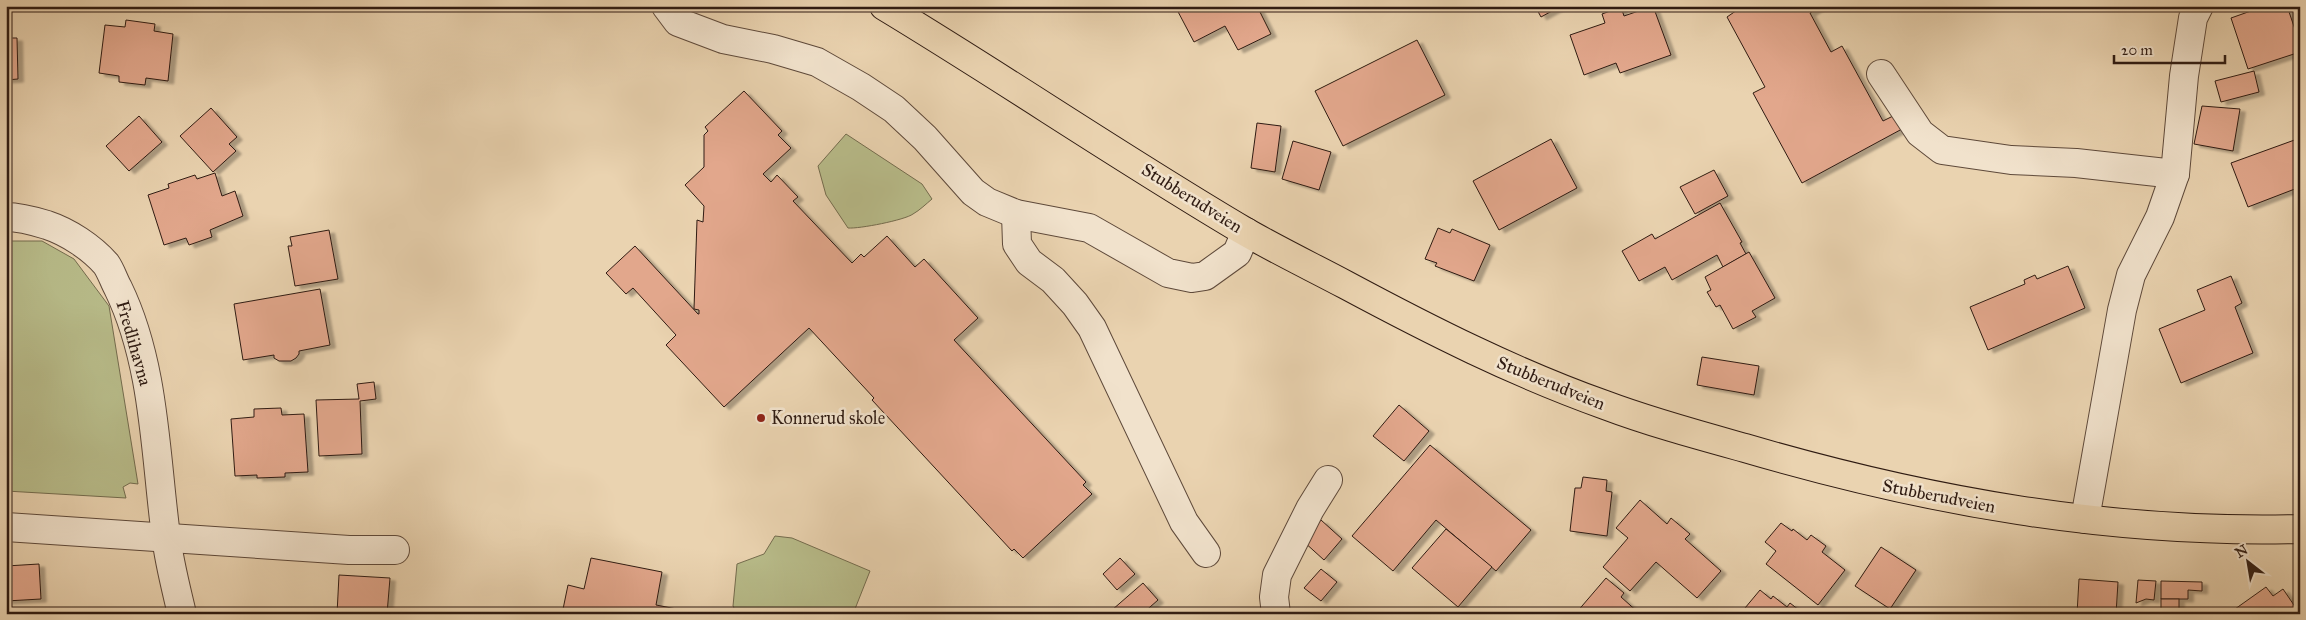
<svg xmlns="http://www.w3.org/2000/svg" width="2306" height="620" font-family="'IM FELL Great Primer',serif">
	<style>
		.green { fill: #b8bc8a; stroke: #746c4e }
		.building { fill: #e2a78c; stroke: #2f1b12; filter: url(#shadow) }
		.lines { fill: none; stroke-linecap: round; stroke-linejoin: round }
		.minor-casing { stroke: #5e493a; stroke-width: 30 }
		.major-casing { stroke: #2f1b12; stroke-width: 30 }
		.minor { stroke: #f1e2cc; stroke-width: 28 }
		.major { stroke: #ead3b0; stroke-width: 28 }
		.poi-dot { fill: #8f2418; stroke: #f1e2cc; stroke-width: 2 }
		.labels { text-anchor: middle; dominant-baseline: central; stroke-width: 5; stroke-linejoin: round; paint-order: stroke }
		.street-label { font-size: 18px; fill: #2f1b12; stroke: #f1e2cc }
		.poi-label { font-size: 18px; fill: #2f1b12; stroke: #f1e2cc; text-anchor: start }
	</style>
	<defs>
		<filter id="shadow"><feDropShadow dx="5.5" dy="3" stdDeviation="1" flood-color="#0004"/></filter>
	</defs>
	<rect width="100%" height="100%" fill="#ead3b0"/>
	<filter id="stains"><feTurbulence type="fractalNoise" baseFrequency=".004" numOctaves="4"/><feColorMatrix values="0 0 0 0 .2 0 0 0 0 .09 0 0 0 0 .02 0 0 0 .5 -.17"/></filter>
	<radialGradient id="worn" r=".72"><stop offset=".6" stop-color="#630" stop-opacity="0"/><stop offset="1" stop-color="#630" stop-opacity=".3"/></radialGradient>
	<g class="green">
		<path d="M846 134 922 184 932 199C926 204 920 210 913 214 905 220 859 229 848 228L826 195 818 166Z"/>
		<polygon points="6,241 42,241 74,259 109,306 138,484 130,483 123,487 126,498 6,491"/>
		<polygon points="775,536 792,538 870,571 853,614 737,614 733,606 737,564 764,554"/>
	</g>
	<g class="building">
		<polygon points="1175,6 1261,6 1258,8 1271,34 1238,50 1225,26 1194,42"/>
		<polygon points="1535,6 1561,6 1541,17"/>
		<polygon points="1653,6 1671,55 1620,73 1616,63 1584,75 1570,35 1605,23 1602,14 1621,7 1624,16"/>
		<polygon points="1743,6 1821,6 1810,13 1831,52 1842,46 1883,121 1895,115 1902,129 1802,183 1753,93 1765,87 1727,17"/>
		<polygon points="2265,6 2287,6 2300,44 2300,52 2248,69 2231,18"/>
		<polygon points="126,20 155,24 154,31 173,34 168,81 146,78 145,85 119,82 119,76 99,73 105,25 125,27"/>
		<polygon points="6,38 17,38 18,79 6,80"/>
		<polygon points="1417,40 1445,95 1343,146 1315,91"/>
		<polygon points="2254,71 2259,92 2221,102 2215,81"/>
		<polygon points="744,91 782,131 778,135 791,148 763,174 771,182 777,175 798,197 793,201 852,263 861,254 864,257 887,236 915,267 924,259 978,318 954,340 1086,482 1083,485 1092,494 1023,558 1014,549 1012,551 872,400 874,398 809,328 724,407 666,345 676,335 633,288 626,294 606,273 635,246 698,314 699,314 699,310 694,309 697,220 703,222 704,206 685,185 704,167 704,135 708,131 705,127"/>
		<polygon points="2202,106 2240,109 2233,151 2194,144"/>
		<polygon points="211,108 237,137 229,144 236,151 213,172 180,136"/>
		<polygon points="139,116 162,142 129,171 106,146"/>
		<polygon points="1257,123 1281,126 1275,172 1251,168"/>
		<polygon points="2300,138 2300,187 2248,207 2231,163"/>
		<polygon points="1551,139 1577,188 1499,230 1473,181"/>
		<polygon points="1293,141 1331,152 1319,190 1282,179"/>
		<polygon points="1714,170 1728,196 1695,214 1680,187"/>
		<polygon points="215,173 222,196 235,191 243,216 210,230 212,237 189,245 186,238 164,245 148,195 169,188 168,184 195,175 197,179"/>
		<polygon points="1720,203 1742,242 1740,243 1746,254 1723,267 1717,255 1672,280 1665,267 1639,281 1622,251 1652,234 1655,239"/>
		<polygon points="1438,228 1450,233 1452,229 1490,245 1474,281 1435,266 1437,263 1425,259"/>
		<polygon points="329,230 338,279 295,286 288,246 292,246 290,237"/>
		<polygon points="1749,252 1775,298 1752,311 1756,317 1733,329 1720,305 1716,307 1707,292 1711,290 1705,277"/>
		<polygon points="2068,266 2085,308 1988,350 1970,307 2025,284 2024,280 2035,275 2037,279"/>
		<polygon points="2231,276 2242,303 2235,307 2253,353 2181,383 2159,329 2205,310 2197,290"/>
		<polygon points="320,289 330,345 299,351 299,354 296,358 291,361 279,361 274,358 274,355 243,360 234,304"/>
		<polygon points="1702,357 1759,366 1754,395 1697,385"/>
		<polygon points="374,382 376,399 360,401 362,454 319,456 316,400 359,399 357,384"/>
		<polygon points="1399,405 1429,431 1404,461 1373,436"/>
		<polygon points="281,408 282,415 304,414 308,472 285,473 285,477 257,478 257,475 235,476 231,419 254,417 254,409"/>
		<polygon points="1430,445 1531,530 1496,571 1436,520 1393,571 1352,536"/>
		<polygon points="1583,477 1607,480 1606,491 1612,492 1607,536 1570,531 1575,488 1581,488"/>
		<polygon points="1640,500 1667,524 1671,518 1690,534 1685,539 1721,571 1697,598 1656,562 1630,591 1603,567 1628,538 1616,528"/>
		<polygon points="1321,520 1342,539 1324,560 1303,541"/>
		<polygon points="1781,523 1792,531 1793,529 1807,540 1811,535 1826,546 1822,552 1845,570 1818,605 1766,564 1776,551 1765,542"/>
		<polygon points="1446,529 1492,567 1458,607 1412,568"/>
		<polygon points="1881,547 1916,570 1890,609 1855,586"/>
		<polygon points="591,558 662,572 656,605 687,611 686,614 562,614 568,585 584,589"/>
		<polygon points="1120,558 1135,574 1117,590 1103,574"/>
		<polygon points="39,564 41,599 6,601 6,566"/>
		<polygon points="1321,569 1337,582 1321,601 1304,588"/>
		<polygon points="339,575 390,578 387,614 337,614"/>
		<polygon points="1606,578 1624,593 1621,597 1640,614 1576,613"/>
		<polygon points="2079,579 2118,582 2116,614 2077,614"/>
		<polygon points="2138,580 2156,581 2154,600 2146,599 2136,603"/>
		<polygon points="2161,581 2202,582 2202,591 2188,590 2188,599 2161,599"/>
		<polygon points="1143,583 1158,600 1142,614 1116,614 1112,610"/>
		<polygon points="2266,587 2273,596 2283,589 2300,614 2228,614"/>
		<polygon points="1760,590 1771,599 1773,596 1787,607 1790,603 1804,614 1752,614 1745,608"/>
		<rect x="2161" y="599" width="18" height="14"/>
		<polygon points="100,609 100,614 71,614 71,610"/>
	</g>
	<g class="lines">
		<defs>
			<g id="minor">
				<polyline points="666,6 678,22 723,39 773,49 817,62 861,87 894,109 925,138 973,192 987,202 1016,214 1089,228 1168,273 1192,278 1205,276 1237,253 1246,232"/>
				<polyline points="1881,74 1920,133 1942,150 2011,160 2076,163 2175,174"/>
				<polyline points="1016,214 1017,244 1029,262 1053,280 1075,304 1092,328 1184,522 1206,553"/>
				<path d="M6 217C19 217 34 221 47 225 68 232 91 247 106 264 111 271 114 281 118 288 155 364 155 453 166 536 169 562 176 588 182 614"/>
				<polyline points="2085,519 2122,310 2131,275 2160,217 2175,174 2184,76 2193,18 2199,6"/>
				<polyline points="6,527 349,550 395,550"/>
				<polyline points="1276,614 1274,597 1277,575 1310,509 1328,480"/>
			</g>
			<path id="major" d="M884 6C1005 79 1122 159 1244 231 1277 250 1312 267 1346 285 1430 330 1515 373 1605 405 1650 422 1698 435 1745 448 1926 501 2110 534 2300 529"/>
		</defs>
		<use href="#minor" class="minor-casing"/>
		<use href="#major" class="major-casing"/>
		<use href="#minor" class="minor"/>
		<use href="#major" class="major"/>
	</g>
	<circle class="poi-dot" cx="761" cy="418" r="5"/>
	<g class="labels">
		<g class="street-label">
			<text transform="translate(1192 198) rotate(32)">Stubberudveien</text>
			<text transform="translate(134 343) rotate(74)">Fredlihavna</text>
			<text transform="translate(1551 383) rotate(22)">Stubberudveien</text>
			<text transform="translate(1939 496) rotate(11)">Stubberudveien</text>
		</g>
		<g class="poi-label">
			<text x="771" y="418">Konnerud skole</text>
		</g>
	</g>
	<rect width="2306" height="620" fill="none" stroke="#ead3b0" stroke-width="25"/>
	<rect x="8" y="8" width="2291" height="605" fill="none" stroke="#2f1b12" stroke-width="2.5"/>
	<rect x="12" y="12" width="2281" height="595" fill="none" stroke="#2f1b12"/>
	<g transform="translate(2248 562) rotate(329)" stroke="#f1e2cc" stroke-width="4" paint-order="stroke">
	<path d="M0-4L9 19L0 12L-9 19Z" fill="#2f1b12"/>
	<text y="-8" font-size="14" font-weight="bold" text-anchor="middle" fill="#2f1b12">N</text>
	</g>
	<path d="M2114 55v8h111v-8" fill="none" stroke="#2f1b12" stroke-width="2.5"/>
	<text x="2121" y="55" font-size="15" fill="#2f1b12" stroke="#f1e2cc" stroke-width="4" paint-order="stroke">20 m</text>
	<rect width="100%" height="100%" filter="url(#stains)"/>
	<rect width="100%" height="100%" fill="url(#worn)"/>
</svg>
